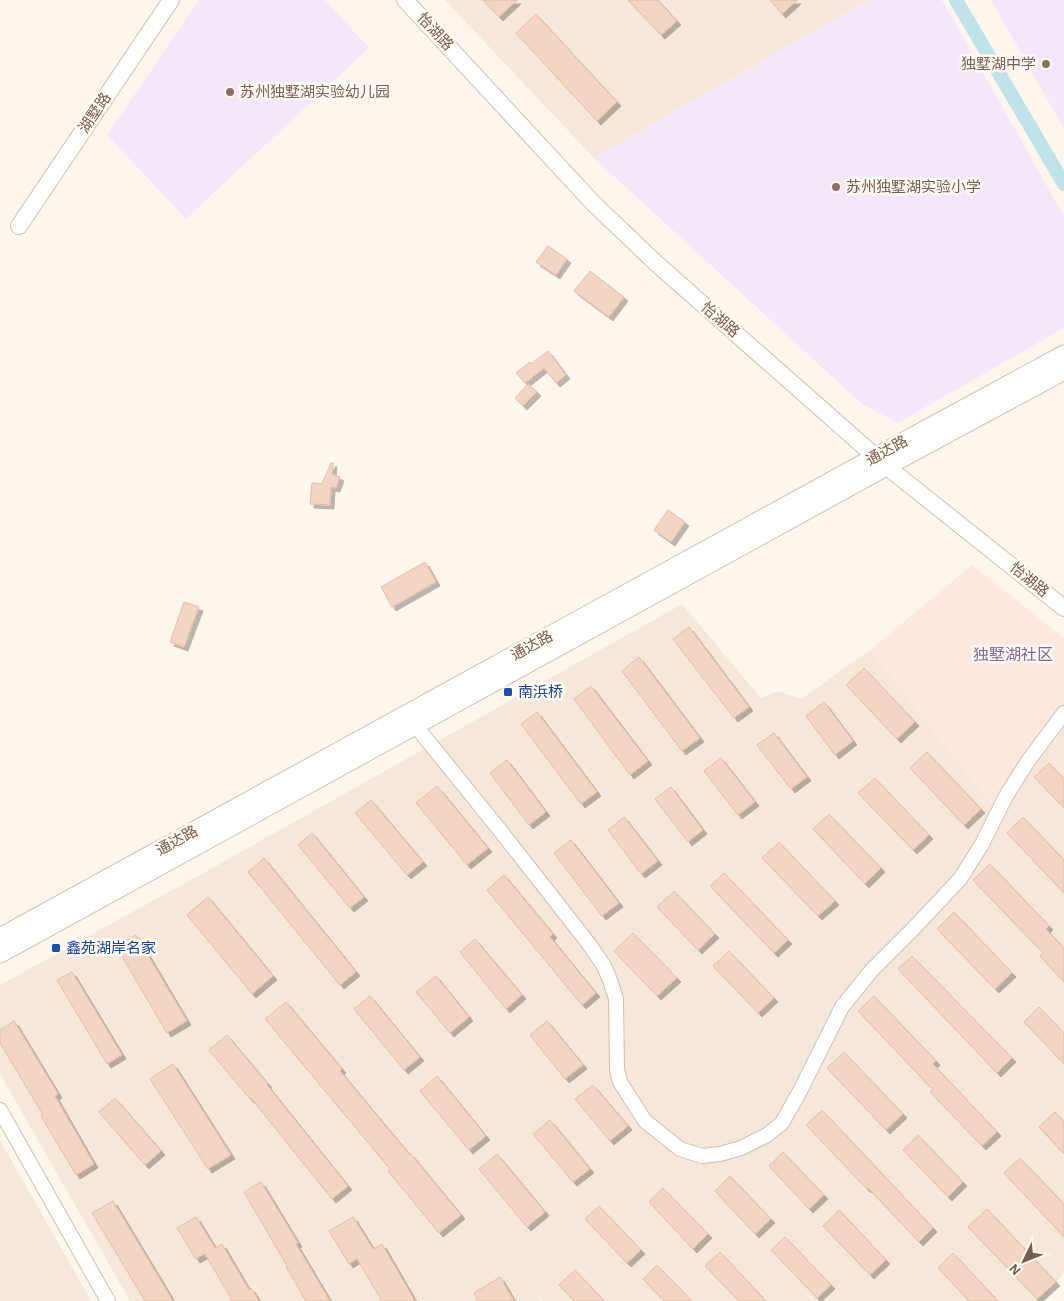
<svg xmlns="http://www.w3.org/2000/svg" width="1064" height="1301" font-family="'Alegreya Sans','Noto Sans SC',sans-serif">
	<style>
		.residential { fill: #f5e8da }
		.commercial { fill: #fde8e0 }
		.education { fill: #f3e8fa }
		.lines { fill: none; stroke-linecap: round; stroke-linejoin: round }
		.canal { stroke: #bfe3e8; stroke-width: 14 }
		.building { fill: #f3d5c3; stroke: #e6bba3; filter: url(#shadow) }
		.minor-casing { stroke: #d1beb0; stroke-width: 16 }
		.tertiary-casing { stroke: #d1beb0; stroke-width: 18 }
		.secondary-casing { stroke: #d6c0b0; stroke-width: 21 }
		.minor { stroke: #fff; stroke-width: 14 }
		.tertiary { stroke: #fff; stroke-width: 16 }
		.secondary { stroke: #fff; stroke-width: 19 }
		.education-dot { fill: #8d6e63; stroke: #fffaf3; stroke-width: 2 }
		.transit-dot { fill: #1a4fb4; stroke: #fffaf3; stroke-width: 2 }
		.labels { text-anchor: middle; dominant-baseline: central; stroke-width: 5; stroke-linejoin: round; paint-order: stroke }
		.street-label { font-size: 15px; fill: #7a5c4d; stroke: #fffaf3 }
		.education-label { font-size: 15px; fill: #785e54; stroke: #fffaf3; text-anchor: start }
		.transit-label { font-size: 15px; fill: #164399; stroke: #fffaf3; text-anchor: start }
		.neighbourhood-label { font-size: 16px; fill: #846695; stroke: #fffaf3 }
	</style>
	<defs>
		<filter id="shadow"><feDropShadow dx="4" dy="4" stdDeviation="0" flood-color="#0004"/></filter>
	</defs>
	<rect width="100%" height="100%" fill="#fdf6ec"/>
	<g class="residential">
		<polygon points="445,0 869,0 594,158"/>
		<polygon points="682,604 761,698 779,691 801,699 870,650 993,805 1005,778 1064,697 1064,1272 1043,1301 543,1301 538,1294 540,1301 130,1301 0,1074 0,985 207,871"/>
		<polygon points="0,1140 91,1301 0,1301"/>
	</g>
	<polygon class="commercial" points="972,565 1064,638 1064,697 1005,778 993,805 870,650"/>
	<g class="education">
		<polygon points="199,0 325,0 369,48 186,219 107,135"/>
		<polygon points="869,0 942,0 1064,216 1064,328 898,423 863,405 594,158"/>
		<polygon points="991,0 1064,0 1064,129"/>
	</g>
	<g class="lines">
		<polyline class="canal" points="956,0 1064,184"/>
	</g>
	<g class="building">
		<polygon points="483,0 517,0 499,17"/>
		<polygon points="628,0 658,0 677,21 661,35"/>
		<polygon points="770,0 797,0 782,14"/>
		<polygon points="536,14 617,102 597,121 516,33"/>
		<polygon points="548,246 567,259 556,275 536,262"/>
		<polygon points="590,271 624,297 609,317 574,291"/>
		<polygon points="548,351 566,375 556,383 544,368 525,383 516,373 530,362 531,364"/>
		<polygon points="528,384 537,392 523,406 515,398"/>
		<polygon points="331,463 333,463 332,474 340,477 336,488 331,487 330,505 310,504 312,483 322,484"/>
		<polygon points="668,510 685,522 671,542 654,530"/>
		<polygon points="425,562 436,582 392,607 381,587"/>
		<polygon points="184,602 199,607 184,647 170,642"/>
		<polygon points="689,627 749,707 734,718 673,639"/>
		<polygon points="639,657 700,738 682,751 622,671"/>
		<polygon points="864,668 915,722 897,739 846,685"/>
		<polygon points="591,686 648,761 630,775 574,699"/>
		<polygon points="824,702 853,741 835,755 806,716"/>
		<polygon points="537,712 597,792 581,804 521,724"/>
		<polygon points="774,733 807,777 791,789 757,745"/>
		<polygon points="927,752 981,809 964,825 910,768"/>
		<polygon points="721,758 755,802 738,815 704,771"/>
		<polygon points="507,760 546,812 529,825 490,773"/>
		<polygon points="1049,763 1064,779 1064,808 1034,777"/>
		<polygon points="875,778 929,835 913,850 858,793"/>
		<polygon points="437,786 488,848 467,865 416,803"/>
		<polygon points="671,787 703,830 688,842 655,799"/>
		<polygon points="371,800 423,862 407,875 355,813"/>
		<polygon points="829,814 881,868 865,884 813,829"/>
		<polygon points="624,817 658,861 641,874 608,830"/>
		<polygon points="1023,817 1064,860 1064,893 1007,833"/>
		<polygon points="312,833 364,897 350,908 298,845"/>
		<polygon points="571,840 619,903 602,916 554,853"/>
		<polygon points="779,842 835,901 818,916 762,858"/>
		<polygon points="264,858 356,972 340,985 248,872"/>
		<polygon points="990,864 1049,926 1046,929 1064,948 1064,982 1040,956 1043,953 973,880"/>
		<polygon points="724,873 788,940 774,953 710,886"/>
		<polygon points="504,875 553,934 550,937 596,993 582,1005 487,890"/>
		<polygon points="674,891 715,934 698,950 657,907"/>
		<polygon points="208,897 273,976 252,994 187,915"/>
		<polygon points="954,912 1012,973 995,989 937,929"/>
		<polygon points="633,933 677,978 657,996 614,951"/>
		<polygon points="136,935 187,1021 167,1033 116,946"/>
		<polygon points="475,939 522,995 506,1009 460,952"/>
		<polygon points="729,951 774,998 758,1013 713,966"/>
		<polygon points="912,956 1012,1058 997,1073 898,969"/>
		<polygon points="72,972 122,1055 107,1064 57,980"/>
		<polygon points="436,976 469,1017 450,1033 416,992"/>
		<polygon points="370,996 420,1057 404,1070 354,1009"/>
		<polygon points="874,996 936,1061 933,1064 997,1132 982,1146 930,1092 933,1090 858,1011"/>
		<polygon points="286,1002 342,1069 340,1071 409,1154 410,1153 461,1215 439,1233 388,1171 390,1169 265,1019"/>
		<polygon points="1039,1007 1064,1033 1064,1064 1024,1022"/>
		<polygon points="14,1021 58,1094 55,1096 94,1164 76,1175 41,1116 43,1115 0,1043 0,1030"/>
		<polygon points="547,1021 583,1065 565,1079 530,1035"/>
		<polygon points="227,1035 268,1084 267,1085 348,1186 332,1199 251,1098 250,1099 209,1050"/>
		<polygon points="844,1052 903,1114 886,1130 827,1068"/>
		<polygon points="173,1064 231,1155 208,1169 150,1079"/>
		<polygon points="437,1076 486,1136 469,1150 420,1091"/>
		<polygon points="593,1085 628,1126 610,1141 575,1099"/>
		<polygon points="115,1098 161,1151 145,1165 99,1112"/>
		<polygon points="822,1110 933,1228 919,1242 868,1188 867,1189 806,1125"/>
		<polygon points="1055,1112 1064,1122 1064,1154 1039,1127"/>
		<polygon points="550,1120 590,1169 573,1182 533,1134"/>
		<polygon points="918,1135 963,1182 948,1197 903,1150"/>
		<polygon points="783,1152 824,1195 809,1209 769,1166"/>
		<polygon points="497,1154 545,1212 527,1227 479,1169"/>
		<polygon points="1020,1158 1064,1204 1064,1237 1004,1173"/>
		<polygon points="730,1176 771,1219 755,1234 715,1191"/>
		<polygon points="261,1182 298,1243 296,1244 330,1301 306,1301 286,1267 287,1266 244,1192"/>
		<polygon points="663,1188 708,1234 693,1249 649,1202"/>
		<polygon points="113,1201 173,1301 145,1301 92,1213"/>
		<polygon points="599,1206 641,1250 627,1263 585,1219"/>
		<polygon points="987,1209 1056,1282 1037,1299 968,1227"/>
		<polygon points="839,1210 886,1260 870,1275 823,1226"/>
		<polygon points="196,1217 215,1248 222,1244 249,1290 251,1288 259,1301 230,1301 232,1300 205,1254 196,1259 177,1228"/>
		<polygon points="353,1217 373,1249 382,1244 415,1301 382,1301 357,1259 349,1264 329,1231"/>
		<polygon points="785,1237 831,1285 817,1298 771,1250"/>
		<polygon points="720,1252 766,1301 739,1301 705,1266"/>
		<polygon points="953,1253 998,1301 969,1301 938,1268"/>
		<polygon points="657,1265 692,1301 664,1301 643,1279"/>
		<polygon points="575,1270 604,1301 574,1301 559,1285"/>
		<polygon points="500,1277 514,1301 478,1301 474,1293"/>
	</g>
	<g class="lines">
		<defs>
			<g id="minor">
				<polyline points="410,719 499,829 589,944 604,966 610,980 616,999 617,1070 620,1082 645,1121 680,1149 702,1156 720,1154 741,1148 767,1135 782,1123 800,1091 842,1007 871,971 913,929 960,879 982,844 1006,796 1028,761 1064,713"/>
				<polyline points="0,1110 108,1301"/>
			</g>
			<g id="tertiary">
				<polyline points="405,0 594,204 657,264 886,466 1064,608"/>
				<polyline points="19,226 171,0"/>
			</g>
			<g id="secondary">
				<polyline points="0,938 880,455 1064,355"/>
				<polyline points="0,953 886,466 1064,370"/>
			</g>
		</defs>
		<use href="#minor" class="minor-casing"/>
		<use href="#tertiary" class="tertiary-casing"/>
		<use href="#secondary" class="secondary-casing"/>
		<use href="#minor" class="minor"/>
		<use href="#tertiary" class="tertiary"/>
		<use href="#secondary" class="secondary"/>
	</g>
	<g class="education-dot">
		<circle cx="1046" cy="64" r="5"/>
		<circle cx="230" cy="92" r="5"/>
		<circle cx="836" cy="187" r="5"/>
	</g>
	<g class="transit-dot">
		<rect x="503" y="687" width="10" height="10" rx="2.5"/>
		<rect x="51" y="943" width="10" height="10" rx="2.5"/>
	</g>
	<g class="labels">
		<g class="street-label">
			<text transform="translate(435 32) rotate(47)">怡湖路</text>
			<text transform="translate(95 113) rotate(-56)">湖墅路</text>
			<text transform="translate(720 320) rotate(41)">怡湖路</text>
			<text transform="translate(887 451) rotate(-29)">通达路</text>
			<text transform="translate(1029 580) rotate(39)">怡湖路</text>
			<text transform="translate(532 646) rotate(-29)">通达路</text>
			<text transform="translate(177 841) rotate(-29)">通达路</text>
		</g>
		<g class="education-label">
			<text x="1036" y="64" text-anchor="end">独墅湖中学</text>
			<text x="240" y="92">苏州独墅湖实验幼儿园</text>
			<text x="846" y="187">苏州独墅湖实验小学</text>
		</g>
		<g class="transit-label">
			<text x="518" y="692">南浜桥</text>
			<text x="66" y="948">鑫苑湖岸名家</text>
		</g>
		<g class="neighbourhood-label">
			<text x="1013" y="655">独墅湖社区</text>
		</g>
	</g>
	<g transform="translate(1024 1261) rotate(227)" stroke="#fffaf3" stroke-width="4" paint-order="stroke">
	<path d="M0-4L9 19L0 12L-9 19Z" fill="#7a5c4d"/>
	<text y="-8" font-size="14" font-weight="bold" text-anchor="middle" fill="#7a5c4d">N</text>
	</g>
</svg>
